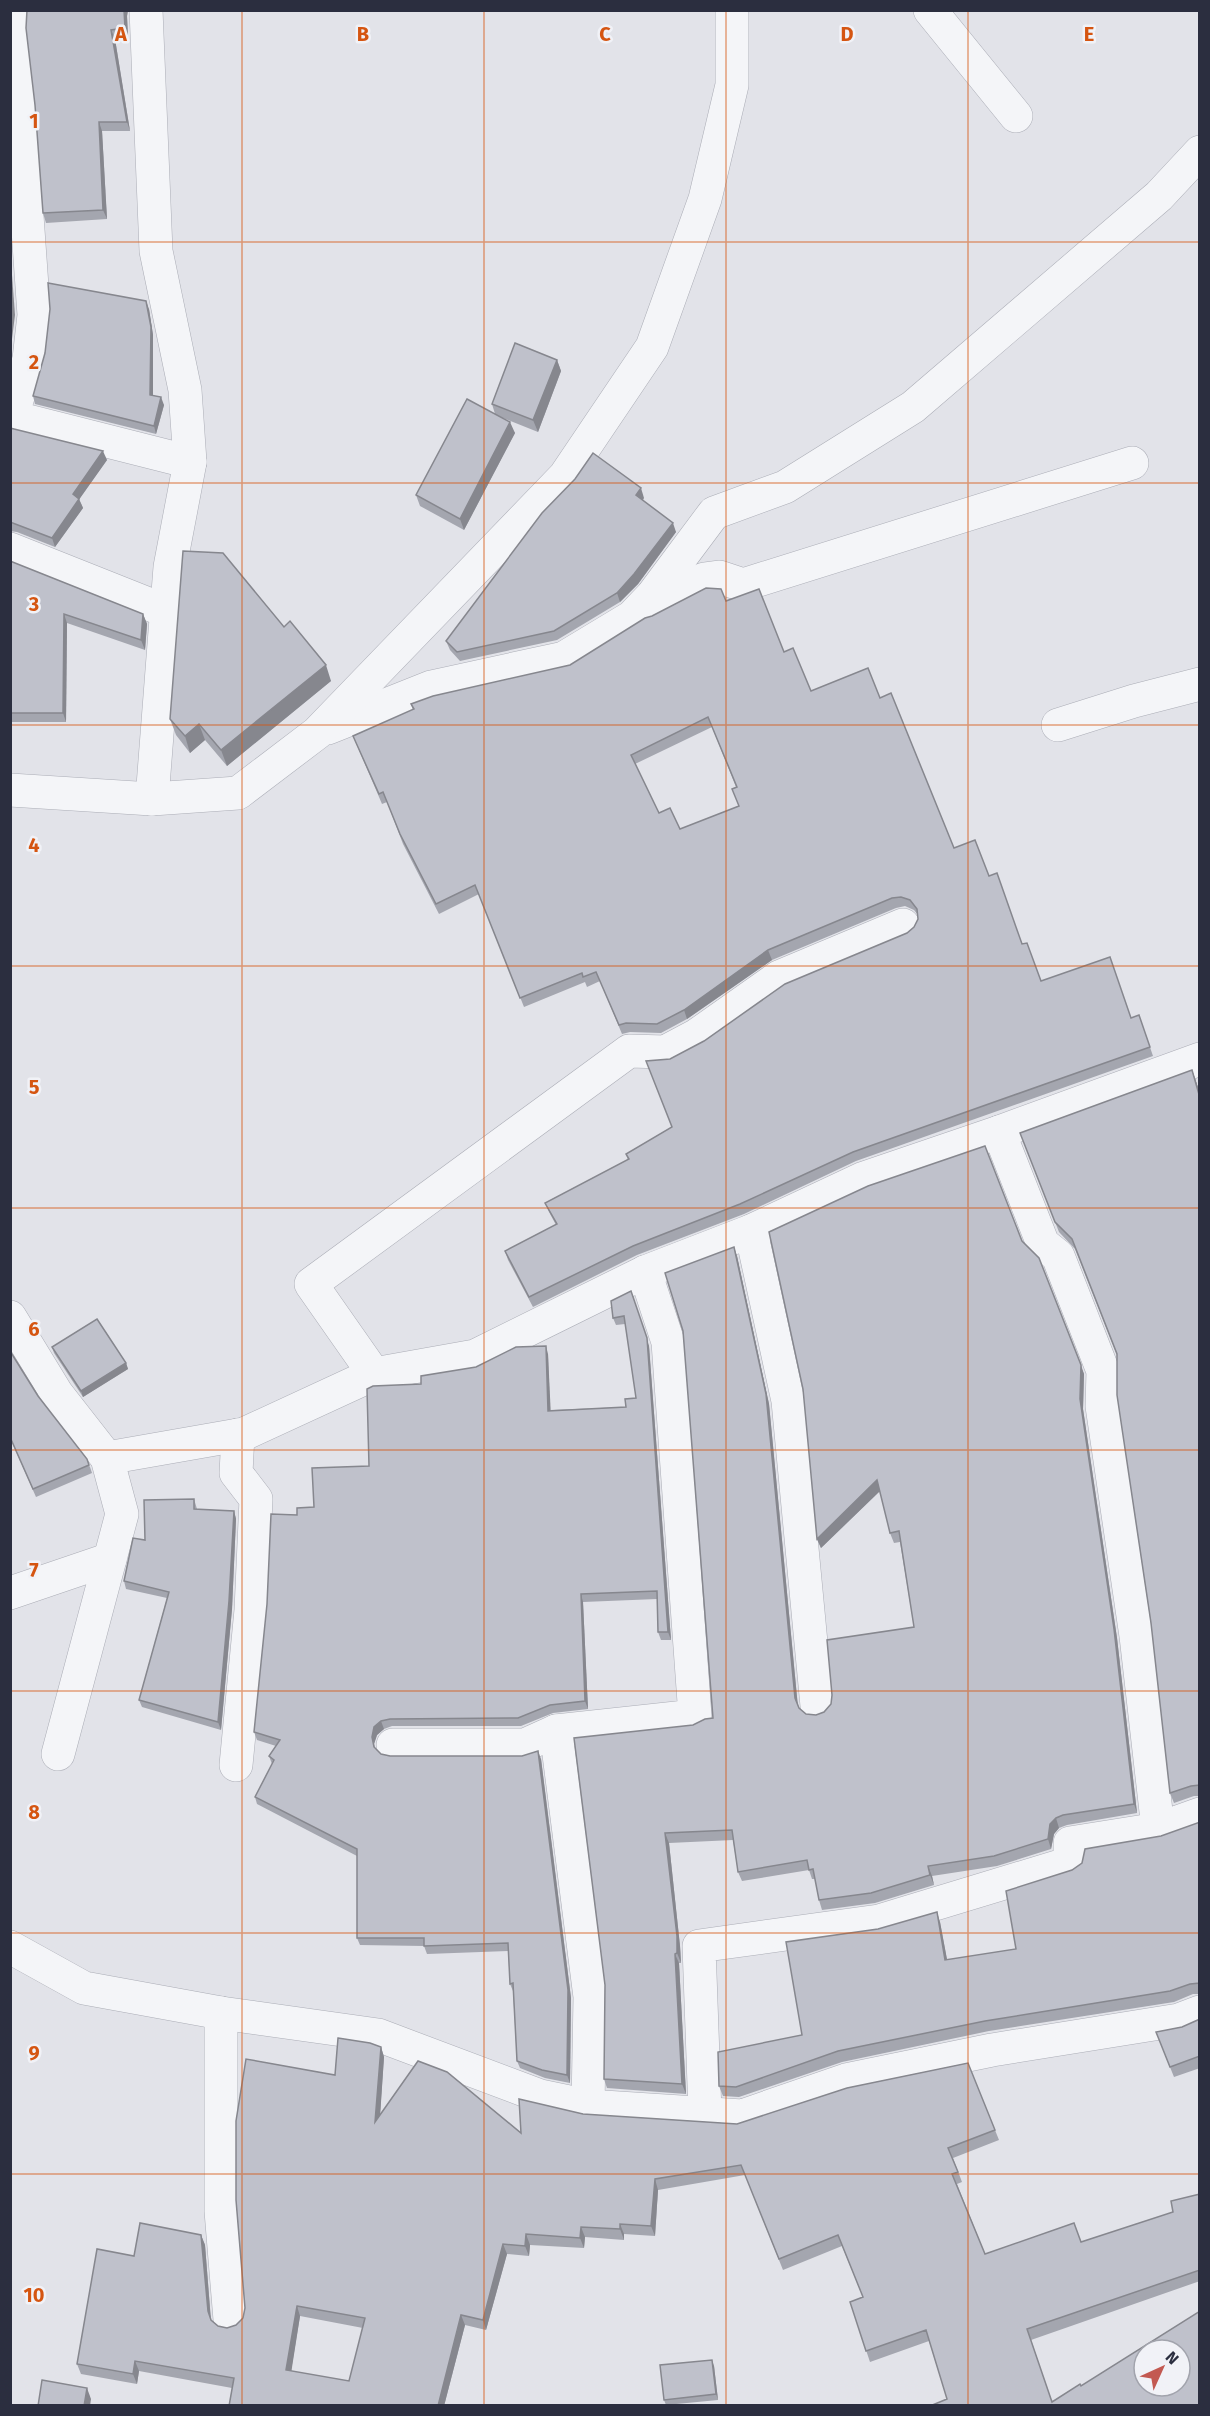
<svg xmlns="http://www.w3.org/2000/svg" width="1210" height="2416" font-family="'Fira Sans',sans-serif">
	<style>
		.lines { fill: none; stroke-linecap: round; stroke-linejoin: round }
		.street-casing { stroke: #abadb6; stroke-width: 34 }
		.street { stroke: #f4f5f8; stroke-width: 33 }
		.wall { fill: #a4a6af; fill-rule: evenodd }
		.shaded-wall { fill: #86878e }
		.building { fill: #bfc1cb; stroke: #86878e; stroke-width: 1.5; fill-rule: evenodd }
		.grid { fill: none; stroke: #d55511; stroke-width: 1.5; stroke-opacity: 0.55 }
		.grid-label { font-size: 20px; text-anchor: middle; font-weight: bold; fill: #d55511; stroke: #f1f2f7; stroke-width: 5; stroke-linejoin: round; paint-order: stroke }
	</style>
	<rect width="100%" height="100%" fill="#e2e3e9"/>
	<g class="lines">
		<defs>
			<g id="street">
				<polyline points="12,10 11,38 20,116 34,315 29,359 12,417 190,462"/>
				<polyline points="146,10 156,251 185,390 190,462 170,567 152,799"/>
				<polyline points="930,10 1016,116"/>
				<polyline points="10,549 166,611"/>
				<polyline points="647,609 704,579 719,577 743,585 1132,463"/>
				<polyline points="1058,725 1134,701 1200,684"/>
				<polyline points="328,728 431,687 564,658 632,617 652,596 714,513 785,487 913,407 1159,196 1200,152"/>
				<polyline points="10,790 152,799 238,793 317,733 565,476 652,347 705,199 732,85 732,10"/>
				<polyline points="999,1132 1043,1244 1058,1256 1103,1371 1102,1406 1136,1636 1158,1829 1200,1814"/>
				<polyline points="751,1231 788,1401 817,1706"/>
				<polyline points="10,1317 57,1394 107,1458 122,1514 58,1754"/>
				<polyline points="374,1374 311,1284 629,1051 665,1052 697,1035 779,977 903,925"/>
				<polyline points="107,1458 244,1434 374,1374 475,1356 645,1272 751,1231 864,1178 999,1132 1200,1059"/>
				<polyline points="10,1593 110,1559"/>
				<polyline points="556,1731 590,1997 588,2106"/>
				<polyline points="393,1745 525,1745 556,1731 695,1716 668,1342 645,1272"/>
				<polyline points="236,1765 251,1610 256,1499 236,1473 238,1435"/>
				<polyline points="10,1947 84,1988 221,2013 378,2035 540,2096 588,2106 742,2116 846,2080 992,2050 1179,2020 1200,2012"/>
				<polyline points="221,2013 221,2211 230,2320"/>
				<polyline points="705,2113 699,1946 879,1921 1070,1863 1070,1843 1158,1829"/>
			</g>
		</defs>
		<use href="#street" class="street-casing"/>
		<use href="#street" class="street"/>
	</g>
	<g class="wall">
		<polygon points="27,10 128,10 127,16 128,37 115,39 130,131 102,131 107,219 46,223 43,213 35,105"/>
		<polygon points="149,309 153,335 153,395 164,405 156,434 35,404 33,396"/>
		<polygon points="557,360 561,371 538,432 503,418 515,433 464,530 420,506 416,495 495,414 492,404"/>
		<polygon points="10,428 107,460 79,499 83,508 55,547 17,532 10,531"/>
		<polygon points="644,498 643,500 676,532 638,584 620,602 557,640 460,661 450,650 446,641"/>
		<polygon points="10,561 143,614 147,624 145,650 67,623 66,722 10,722"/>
		<path d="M726 601 784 652 811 691 880 698 954 848 989 876 1041 981 1132 1018 1139 1015 1153 1056 856 1161 744 1214 637 1255 533 1307 508 1260 505 1251 556 1225 549 1212 545 1203 628 1160 626 1154 672 1127 670 1059 907 933 914 927 918 919V915L914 910 905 906 896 908 772 960 687 1019 661 1033 630 1032 622 1034 600 981 587 987 585 982 524 1007 479 894 439 914 403 844 387 802 382 804 353 736 413 710 411 704 570 665ZM712 727 736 787 739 806 680 829 659 813 635 764Z"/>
		<polygon points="284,627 331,681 227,766 205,740 190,753 176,735 170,719"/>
		<polygon points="1192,1070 1200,1093 1200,1796 1194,1796 1174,1803 1170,1793 1151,1623 1117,1355 1075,1249 1059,1232 1020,1133"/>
		<polygon points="1022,1241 1084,1374 1083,1409 1117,1638 1137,1813 1067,1825 1059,1828 1054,1834 1051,1849 997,1866 932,1876 934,1885 875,1903 822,1910 819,1900 815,1879 812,1879 809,1870 742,1881 738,1872 733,1840 669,1843 680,1946 681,1963 679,1963 686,2094 607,2088 604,2079 605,1985 693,1725 713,1718 683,1331 737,1256 769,1404 798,1707 806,1714 816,1715 824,1712 914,1627 900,1542 894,1543 890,1533 880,1491 821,1548 817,1539"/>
		<polygon points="611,1301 649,1346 671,1640 661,1640 658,1632 657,1599 583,1602 588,1709 553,1713 521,1726 392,1726 384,1729 377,1735 374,1744 375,1748 381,1754 390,1756 541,1759 571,1998 570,2083 545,2078 520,2068 517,2061 513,1991 510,1984 508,1951 427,1954 424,1946 360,1945 357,1938 357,1856 257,1804 255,1797 272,1764 269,1756 276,1746 257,1740 254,1732 297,1515 314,1507 369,1466 421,1384 548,1354 550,1410 626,1407 636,1398 625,1324 616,1325 613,1318"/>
		<polygon points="52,1347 126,1363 128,1369 83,1397 54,1353"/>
		<polygon points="10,1351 38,1396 90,1467 92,1473 36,1497 10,1438"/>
		<polygon points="194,1499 197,1509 234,1511 236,1519 232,1609 221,1730 142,1707 139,1700 167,1598 126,1589 124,1581 145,1540"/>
		<polygon points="1200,1822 1200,1994 1193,1994 1174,2002 989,2031 842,2062 739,2097 723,2096 719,2086 802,2035 940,1922 947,1960 1016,1949 1072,1870"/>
		<polygon points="1200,2019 1200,2068 1174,2077 1156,2032 1182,2027"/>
		<path d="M338 2038 370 2043 381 2047 384 2057 380 2115 418 2061 447 2072 521 2133 519 2099 583 2114 737 2124 847 2088 968 2063 999 2140 953 2158 962 2182 957 2184 985 2254 1074 2223 1081 2242 1173 2212 1171 2201 1200 2194V2281L1031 2340 1052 2402 1080 2384 1081 2386 1200 2311V2406H930L947 2399 929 2341 870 2362 850 2302 863 2297 842 2246 783 2270 745 2175 658 2190 655 2236 624 2234V2240L585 2237 584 2248 530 2245 529 2256 507 2254 486 2330 465 2325 444 2406H229L232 2388 139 2371 137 2384 81 2374 77 2364 97 2249 134 2256 140 2223 201 2235 205 2245 211 2320 218 2326 227 2328 236 2325 243 2318 245 2308 236 2200V2121L246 2059 335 2075ZM300 2316 363 2328 349 2381 291 2371ZM1144 2350H1180V2386H1144Z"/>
		<polygon points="714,2366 718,2400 666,2405 664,2400"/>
	</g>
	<g class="shaded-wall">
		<polygon points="124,10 128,10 127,16 128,37 125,28"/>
		<polygon points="111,30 115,39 130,131 127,122"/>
		<polygon points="99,122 102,131 107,219 103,210"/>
		<polygon points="10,248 15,315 10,355"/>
		<polygon points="146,301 149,309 153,335 153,402 150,395"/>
		<polygon points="557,360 561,371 538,432 533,420"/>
		<polygon points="161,397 164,405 156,434 154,426"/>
		<polygon points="510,422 515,433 464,530 460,519"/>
		<polygon points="103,451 107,460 76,504 73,494"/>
		<polygon points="641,488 644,498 639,505 636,495"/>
		<polygon points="79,499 83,508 55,547 52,538"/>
		<polygon points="673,523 676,532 638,584 620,602 617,593"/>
		<polygon points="64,614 67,623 66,722 63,713"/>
		<polygon points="143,614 147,624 145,650 141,640"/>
		<polygon points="326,665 331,681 227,766 221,750"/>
		<polygon points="199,724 205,740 190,753 185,736"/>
		<polygon points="768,950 772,960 687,1019 684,1010"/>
		<polygon points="1192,1070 1200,1093 1200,1098"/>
		<polygon points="734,1247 737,1256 769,1404 798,1708 795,1698"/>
		<polygon points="631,1291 649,1346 671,1640 668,1632"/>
		<polygon points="546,1346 548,1354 551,1418 548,1411"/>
		<polygon points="126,1363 128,1369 83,1397 81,1391"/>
		<polygon points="1081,1365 1084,1374 1083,1409 1117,1638 1137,1813 1134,1804 1080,1399"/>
		<polygon points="877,1480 881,1490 821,1548 817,1539"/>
		<polygon points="234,1511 236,1519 232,1609 221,1730 218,1722"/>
		<polygon points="581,1594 583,1602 588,1709 585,1701"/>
		<polygon points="381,1721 384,1729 377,1735 374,1744 377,1755 372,1737 374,1727"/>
		<polygon points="538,1751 541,1759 571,1998 570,2083 567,2075"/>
		<polygon points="1056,1818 1059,1828 1054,1834 1051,1849 1048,1839 1050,1824"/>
		<polygon points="665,1833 669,1843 680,1946 681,1963 677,1953"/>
		<polygon points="928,1866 932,1876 934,1885 930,1875"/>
		<polygon points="937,1912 940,1922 949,1970 945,1960"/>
		<polygon points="675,1954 679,1963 686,2094 682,2084"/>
		<polygon points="381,2047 384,2057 379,2132 375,2122"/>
		<polygon points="655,2179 658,2190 655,2236 651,2226"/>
		<polygon points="620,2224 624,2234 624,2240 620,2229"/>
		<polygon points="581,2227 585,2237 584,2248 580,2238"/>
		<polygon points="526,2234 530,2245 529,2256 525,2246"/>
		<polygon points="201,2235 205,2245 211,2322 208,2311"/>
		<polygon points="503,2244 507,2254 486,2330 483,2320"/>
		<polygon points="297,2306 300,2316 290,2380 286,2370"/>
		<polygon points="461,2315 465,2325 444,2406 438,2406"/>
		<polygon points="712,2360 714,2366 718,2400 716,2394"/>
		<polygon points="135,2361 139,2371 137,2384 133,2374"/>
		<polygon points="87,2388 91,2399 90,2406 84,2406"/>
	</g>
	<g class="building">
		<polygon points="27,10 124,10 125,28 111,30 127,122 99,122 103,210 43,213 35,105 26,28"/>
		<polygon points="48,283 146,301 151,327 150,395 161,397 154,426 33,396 45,353 50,309"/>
		<polygon points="10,286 12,305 10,317"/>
		<polygon points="515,343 557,360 533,420 492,404"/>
		<polygon points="467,399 510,422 460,519 416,495"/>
		<polygon points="10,428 103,451 73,494 79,499 52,538 10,522"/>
		<polygon points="593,453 641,488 636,495 673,523 634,574 617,593 554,631 457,652 446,641 542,513 575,479"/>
		<polygon points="183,551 223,553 284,627 290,621 326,665 221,750 199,724 185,736 170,719"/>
		<polygon points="10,561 143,614 141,640 64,614 63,713 10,713"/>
		<path d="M706 588 721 589 726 601 759 589 784 652 793 648 811 691 868 668 880 698 891 693 954 848 975 840 989 876 997 873 1022 944 1027 943 1041 981 1110 957 1131 1018 1139 1015 1150 1047 853 1152 740 1204 633 1246 529 1297 505 1251 557 1224 545 1203 629 1159 626 1154 672 1127 646 1061 670 1059 704 1041 785 984 907 933 914 927 918 919 917 909 910 900 901 897 892 898 768 950 684 1010 657 1024 626 1023 619 1025 596 972 583 977 582 973 520 998 475 885 436 904 400 834 383 792 379 794 353 736 414 709 411 704 433 696 570 665 645 618 652 616ZM708 717 737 787 732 789 739 806 680 829 670 808 659 813 631 755Z"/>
		<polygon points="1192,1070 1200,1098 1200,1785 1191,1786 1170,1793 1151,1623 1117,1395 1117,1354 1072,1239 1055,1222 1020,1133"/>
		<polygon points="985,1146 1022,1241 1039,1258 1081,1365 1080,1399 1114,1629 1134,1804 1063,1815 1056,1818 1050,1824 1048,1839 994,1856 928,1866 930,1875 871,1893 819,1900 813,1869 809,1870 807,1860 738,1872 732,1830 665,1833 677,1936 677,1953 675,1954 682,2084 604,2079 605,1985 574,1738 693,1725 705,1719 713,1718 683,1331 665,1273 734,1247 766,1394 795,1698 799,1708 806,1714 816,1715 824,1712 831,1704 832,1695 827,1640 914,1627 899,1531 890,1533 877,1480 817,1539 803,1389 769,1232 868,1186"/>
		<polygon points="631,1291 647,1338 668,1632 658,1632 657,1591 581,1594 585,1701 550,1705 518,1718 390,1719 381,1721 374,1727 372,1737 374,1747 381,1754 390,1756 522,1756 538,1751 568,1990 567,2075 542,2070 517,2061 513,1983 510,1984 508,1943 424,1946 424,1938 357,1938 357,1849 255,1797 274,1760 269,1756 280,1740 254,1732 267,1604 271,1514 297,1515 297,1508 314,1507 312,1468 369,1466 367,1389 373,1386 421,1384 421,1376 476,1367 516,1347 546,1346 548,1411 626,1407 625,1399 636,1398 624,1316 613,1318 611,1301"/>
		<polygon points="97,1319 126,1363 81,1391 52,1347"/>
		<polygon points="10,1351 38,1396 87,1459 89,1465 33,1489 10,1437"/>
		<polygon points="194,1499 194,1509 234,1511 229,1601 218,1722 139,1700 169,1592 124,1581 133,1538 145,1540 144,1500"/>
		<polygon points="1200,1822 1200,1983 1190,1984 1170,1991 985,2021 838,2051 736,2087 719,2086 718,2052 802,2035 786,1942 878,1929 937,1912 945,1960 1016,1949 1006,1891 1072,1870 1082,1863 1085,1849 1161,1836"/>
		<polygon points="1200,2019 1200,2056 1170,2067 1156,2032 1182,2027"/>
		<path d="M338 2038 370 2043 381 2047 375 2122 418 2061 447 2072 521 2133 519 2099 583 2114 737 2124 847 2088 968 2063 995 2130 948 2148 958 2172 952 2174 985 2254 1074 2223 1081 2242 1173 2212 1171 2201 1200 2194V2270L1027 2329 1052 2402 1080 2384 1081 2386 1200 2311V2406H930L947 2399 926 2330 866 2351 850 2302 863 2297 838 2235 779 2259 741 2165 655 2179 651 2226 620 2224V2229L581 2227 580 2238 526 2234 525 2246 503 2244 483 2320 461 2315 438 2406H229L234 2378 135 2361 133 2374 77 2364 97 2249 134 2256 140 2223 201 2235 208 2311 211 2320 218 2326 227 2328 236 2325 243 2318 245 2308 236 2200V2121L246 2059 335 2075ZM297 2306 365 2318 349 2381 286 2370ZM1144 2350H1180V2386H1144Z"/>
		<polygon points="712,2360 716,2394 664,2400 660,2365"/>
		<polygon points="42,2380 87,2388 84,2406 38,2406"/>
	</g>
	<path class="grid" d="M242 10V2406M484 10V2406M726 10V2406M968 10V2406M10 242H1200M10 483H1200M10 725H1200M10 966H1200M10 1208H1200M10 1450H1200M10 1691H1200M10 1933H1200M10 2174H1200"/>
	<g class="grid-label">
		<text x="121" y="41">A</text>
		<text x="363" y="41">B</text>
		<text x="605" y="41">C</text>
		<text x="847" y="41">D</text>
		<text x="1089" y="41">E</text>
		<text x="34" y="128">1</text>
		<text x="34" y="369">2</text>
		<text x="34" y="611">3</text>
		<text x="34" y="852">4</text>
		<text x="34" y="1094">5</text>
		<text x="34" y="1336">6</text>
		<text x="34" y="1577">7</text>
		<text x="34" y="1819">8</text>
		<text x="34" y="2060">9</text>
		<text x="34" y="2302">10</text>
	</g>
	<rect width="1210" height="2416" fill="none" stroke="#2b2e3f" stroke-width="24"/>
	<g transform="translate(1162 2368) rotate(45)"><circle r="28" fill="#f1f2f7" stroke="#a2a4ad" stroke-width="1.5"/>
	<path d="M0-4.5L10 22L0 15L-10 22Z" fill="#c35951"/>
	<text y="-9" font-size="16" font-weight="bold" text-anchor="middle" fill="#2b2e3f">N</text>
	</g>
</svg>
